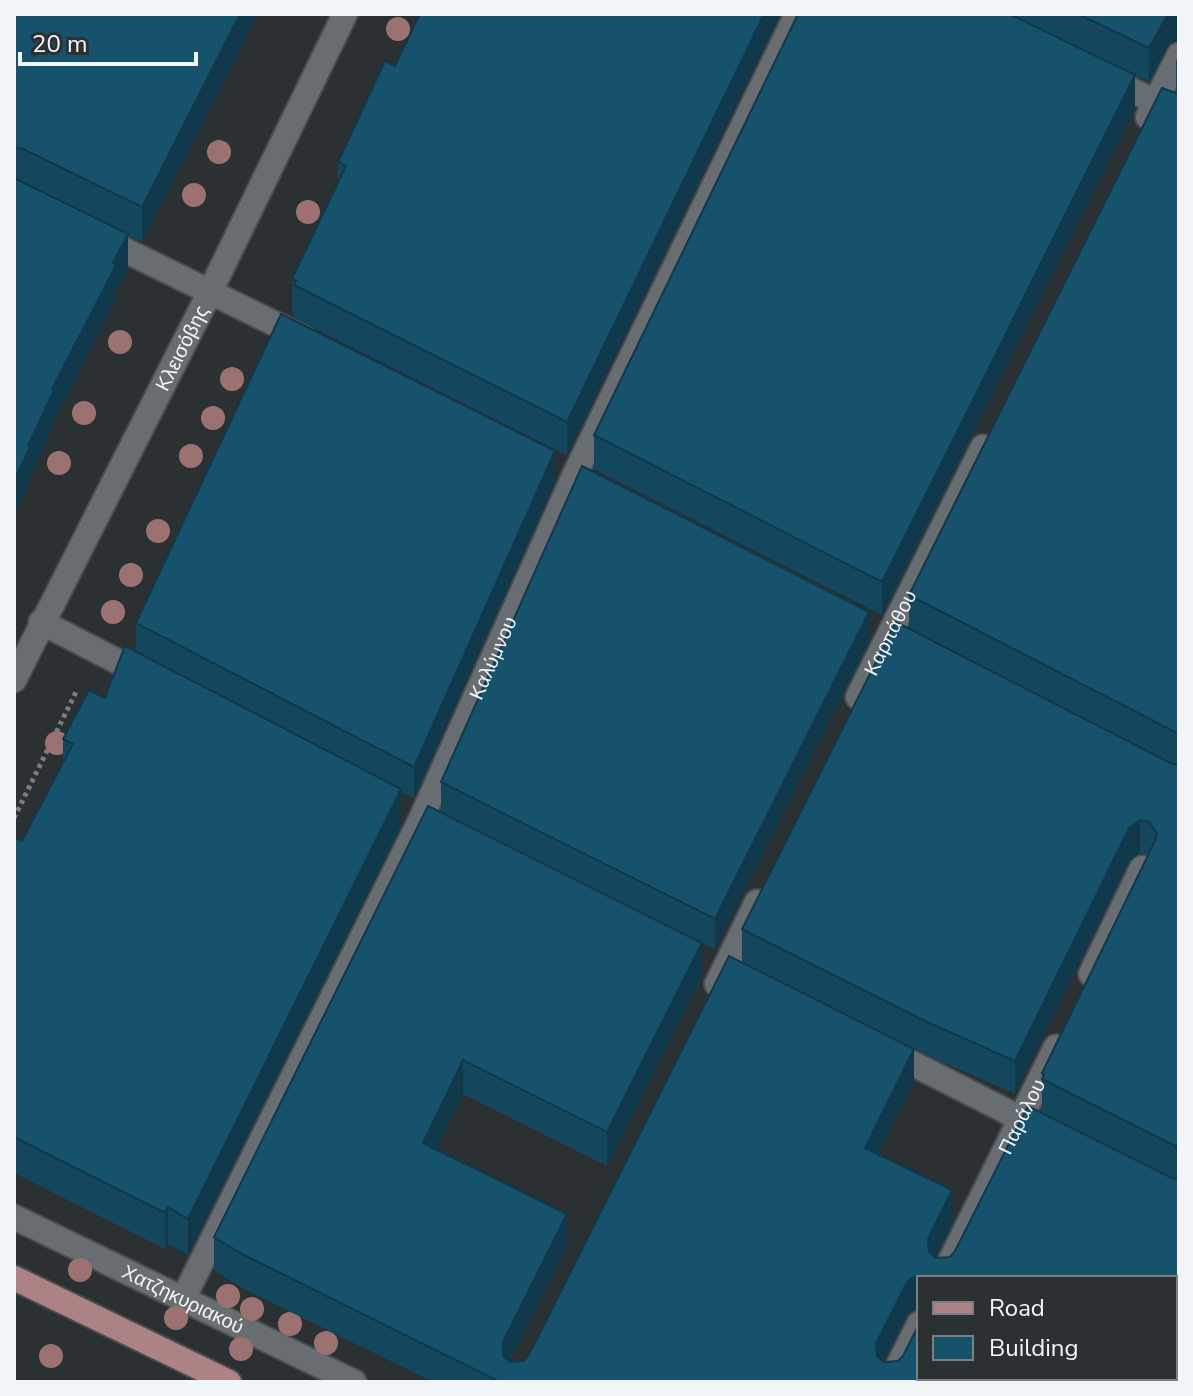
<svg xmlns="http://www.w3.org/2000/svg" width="1193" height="1396" font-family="'Nunito Sans',sans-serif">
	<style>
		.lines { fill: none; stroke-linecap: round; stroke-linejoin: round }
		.minor-casing { stroke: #494d50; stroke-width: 28 }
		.major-casing { stroke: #494d50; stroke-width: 28 }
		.path { stroke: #797e81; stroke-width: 5; stroke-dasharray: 4 4; stroke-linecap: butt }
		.minor { stroke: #676d71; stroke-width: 24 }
		.major { stroke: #ad8284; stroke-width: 24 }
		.tree { fill: #9c7172 }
		.wall { fill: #14475e; fill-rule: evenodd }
		.shaded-wall { fill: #10394c }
		.building { fill: #17526d; stroke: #10394c; stroke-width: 2; fill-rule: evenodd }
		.labels { text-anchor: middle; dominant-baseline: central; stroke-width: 6; stroke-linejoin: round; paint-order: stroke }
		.street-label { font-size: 20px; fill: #f2f5f8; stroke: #2b3033 }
	</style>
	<rect width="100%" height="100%" fill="#2b3033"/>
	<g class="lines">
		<defs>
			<g id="minor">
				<polyline points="1106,78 1179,113"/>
				<polyline points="1148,117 1179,55"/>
				<polyline points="100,238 304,338"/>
				<polyline points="41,622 146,676"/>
				<path id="s1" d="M14 680 210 292 345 14"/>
				<path id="s2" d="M858 697 983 447"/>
				<polyline points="1091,974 1142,868"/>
				<polyline points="717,984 757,902"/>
				<polyline points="886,1050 1049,1133"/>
				<path id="s3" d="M14 1217 354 1382"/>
				<path id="s4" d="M942 1278 1056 1047"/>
				<path id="s5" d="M183 1299 421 819 575 474 797 14"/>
				<polyline points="890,1382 919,1324"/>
			</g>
			<polyline id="major" points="14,1278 229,1382"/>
		</defs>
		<use href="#minor" class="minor-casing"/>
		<use href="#major" class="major-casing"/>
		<polyline class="path" points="14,818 77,690"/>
		<use href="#minor" class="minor"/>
		<use href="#major" class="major"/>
	</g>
	<g class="tree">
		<circle cx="398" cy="29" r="12"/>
		<circle cx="219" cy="152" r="12"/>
		<circle cx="194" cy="195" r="12"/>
		<circle cx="308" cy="212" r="12"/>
		<circle cx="120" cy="342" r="12"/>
		<circle cx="232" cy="379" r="12"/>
		<circle cx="84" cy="413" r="12"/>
		<circle cx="213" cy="418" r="12"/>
		<circle cx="191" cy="456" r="12"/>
		<circle cx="59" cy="463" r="12"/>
		<circle cx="158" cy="531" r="12"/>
		<circle cx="131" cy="575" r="12"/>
		<circle cx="113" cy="612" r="12"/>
		<circle cx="57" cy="743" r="12"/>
		<circle cx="80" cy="1270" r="12"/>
		<circle cx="228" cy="1296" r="12"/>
		<circle cx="252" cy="1309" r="12"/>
		<circle cx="176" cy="1318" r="12"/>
		<circle cx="290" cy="1324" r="12"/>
		<circle cx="326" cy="1343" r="12"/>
		<circle cx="241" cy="1349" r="12"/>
		<circle cx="51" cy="1356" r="12"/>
	</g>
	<g class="wall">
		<polygon points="14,14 258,14 142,242 128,235 128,269 116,291 116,299 54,420 54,425 30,477 30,482 14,515"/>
		<polygon points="420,14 780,14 567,455 294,318 294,313 292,312 292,279 338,184 338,162 395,66"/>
		<polygon points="798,14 1179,14 1179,40 1170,43 1149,82 1135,75 1135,109 882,615 594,469 594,435"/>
		<path d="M1179 55V1382H433L246 1290 214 1271V1237L428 806 702 976 607 1166 463 1094 436 1149 567 1247 509 1362 524 1361 914 1082 878 1154 952 1223 935 1258 950 1257 955 1251 1042 1113V1073L1149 855 1140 853 1129 861 1015 1094 927 1055 742 963V929L909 629V595L1176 93V61ZM919 1278H1175L898 1361 883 1362 906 1317 911 1311 919 1309Z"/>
		<polygon points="555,483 414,798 401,792 401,826 188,1255 168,1244 165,1249 14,1173 14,842 22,841 63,764 63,739 105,698 136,652 136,623"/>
		<polygon points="869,642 715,949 441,812 441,782"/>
	</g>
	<g class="shaded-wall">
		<polygon points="240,14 258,14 142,242 142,207"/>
		<polygon points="764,14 780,14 567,455 567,422"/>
		<polygon points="1168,14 1179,14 1179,40 1170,43 1149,82 1149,48"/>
		<polygon points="1135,75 1135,109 882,615 882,582"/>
		<polygon points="128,234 128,269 116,291 116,299 54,420 54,425 30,477 30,482 14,515 14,480 28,446 52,389"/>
		<polygon points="555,451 555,483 414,798 414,767"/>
		<polygon points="869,612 869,642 715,949 715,919"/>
		<polygon points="401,789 401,826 188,1255 188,1219"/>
		<polygon points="1140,820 1140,853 1129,861 1015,1094 1015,1061 1129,828"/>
		<polygon points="702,943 702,976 607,1166 607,1132"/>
		<polygon points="914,1049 914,1082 865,1181 865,1148"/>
		<polygon points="463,1060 463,1094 423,1176 423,1143"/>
		<polygon points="952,1190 952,1223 928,1272 928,1239"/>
		<polygon points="168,1207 168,1244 165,1249 165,1213"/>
		<polygon points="567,1214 567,1247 503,1375 503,1342"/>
		<polygon points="919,1276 919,1309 911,1311 906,1317 876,1376 876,1343 906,1284 911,1278"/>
	</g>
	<g class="building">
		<polygon points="14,14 240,14 142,207 21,148 14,148"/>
		<polygon points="420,14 764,14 567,422 294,285 296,281 292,279 346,166 338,162 385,61 395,66"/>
		<polygon points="798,14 1009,14 1135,75 882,582 594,435"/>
		<polygon points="1078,14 1168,14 1149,48"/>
		<polygon points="1162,88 1179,94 1179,734 909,595"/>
		<polygon points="14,178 128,234 113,263 116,265 52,389 54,390 28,446 30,447 14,480"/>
		<polygon points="281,314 555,451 414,767 136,623"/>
		<polygon points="582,466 869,612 715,919 441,782"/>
		<polygon points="896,622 1172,764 1179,764 1179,1148 1042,1079 1044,1074 1042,1073 1155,841 1157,833 1149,822 1140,820 1129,828 1015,1061 927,1022 742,929"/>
		<polygon points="125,646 401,789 188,1219 168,1207 165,1213 14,1137 14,842 16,838 22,841 73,744 63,739 89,690 105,698"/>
		<path d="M428 806 702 943 607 1132 463 1060 423 1143 567 1214 503 1342V1356L510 1362 524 1361 529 1355 729 956 914 1049 865 1148 952 1190 928 1239 929 1252 936 1258 950 1257 955 1251 1028 1106 1172 1178 1179 1179V1382H1077L1069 1378 1067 1382H500L246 1256 214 1237ZM919 1276 927 1278H1175V1378H919V1324L903 1356 898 1361 884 1362 877 1356 876 1343 906 1284 911 1278Z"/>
	</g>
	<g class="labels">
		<g class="street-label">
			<text stroke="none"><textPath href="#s1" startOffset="372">Κλεισόβης</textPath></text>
			<text stroke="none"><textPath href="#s2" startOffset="72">Καρπάθου</textPath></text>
			<text stroke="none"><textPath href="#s5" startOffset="712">Καλύμνου</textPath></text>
			<text stroke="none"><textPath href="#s4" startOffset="180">Παράλου</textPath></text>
			<text stroke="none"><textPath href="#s3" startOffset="188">Χατζηκυριακού</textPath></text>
		</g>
	</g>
	<rect width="1193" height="1396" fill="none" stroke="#f2f5f8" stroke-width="32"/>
	<rect x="917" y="1276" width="260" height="104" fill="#2b3033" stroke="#7b7f82" stroke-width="2"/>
	<rect x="933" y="1302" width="40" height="12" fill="#ad8284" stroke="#7b7f82" stroke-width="2"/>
	<text x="989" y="1316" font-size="24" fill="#f2f5f8">Road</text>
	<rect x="933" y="1336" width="40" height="24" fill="#17526d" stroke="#7b7f82" stroke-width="2"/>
	<text x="989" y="1356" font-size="24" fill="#f2f5f8">Building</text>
	<path d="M20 52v12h176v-12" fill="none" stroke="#f2f5f8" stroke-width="4"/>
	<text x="32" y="52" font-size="24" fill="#f2f5f8" stroke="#2b3033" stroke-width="6" paint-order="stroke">20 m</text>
</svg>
